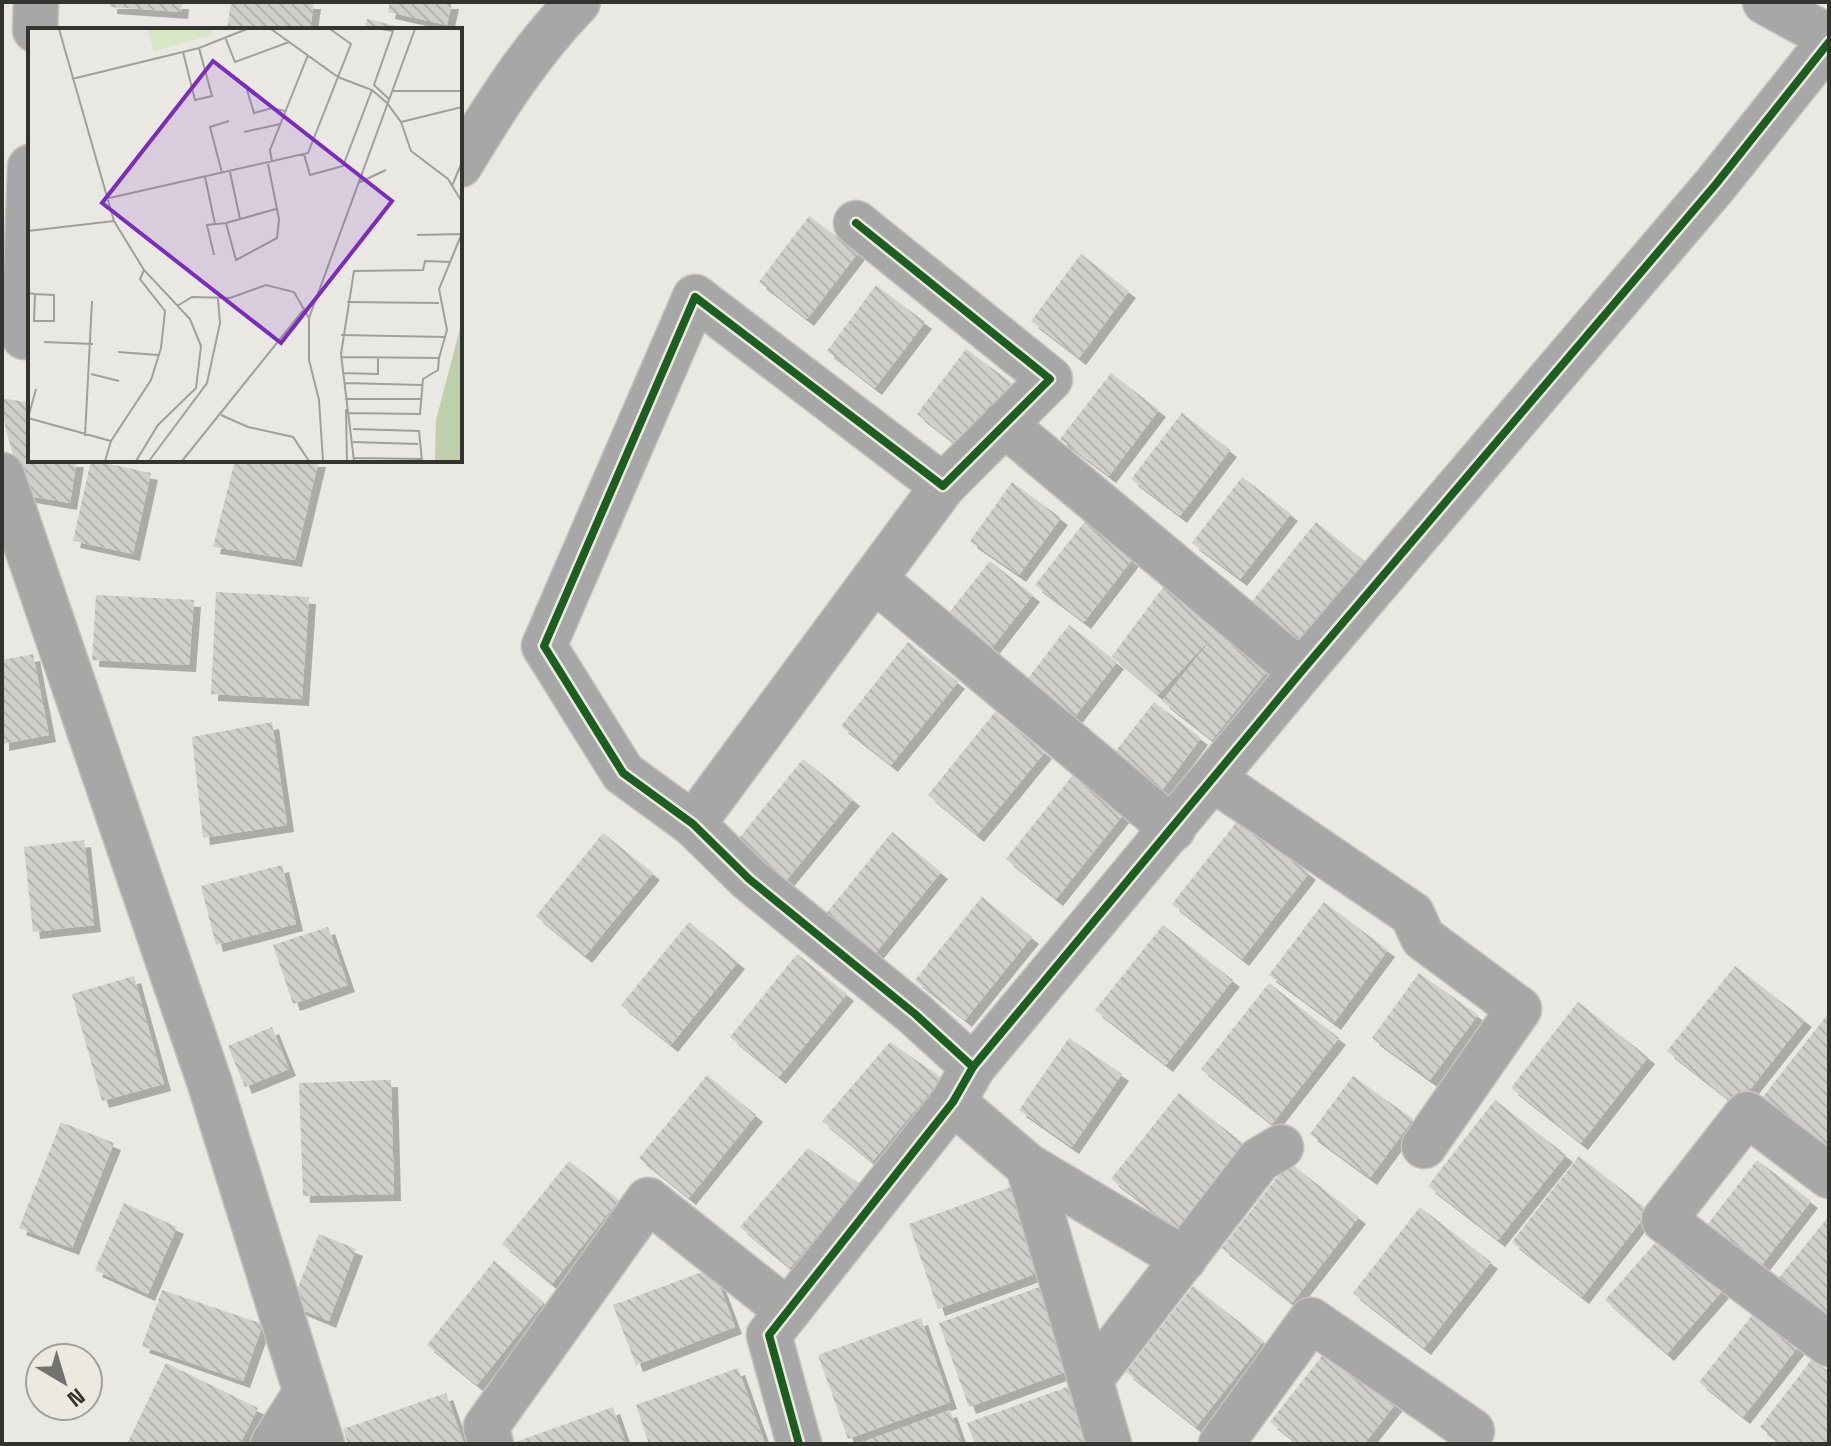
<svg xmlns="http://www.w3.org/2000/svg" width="1831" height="1446" font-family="'Space Grotesk',sans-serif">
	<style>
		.building { fill: url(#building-back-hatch); filter: url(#shadow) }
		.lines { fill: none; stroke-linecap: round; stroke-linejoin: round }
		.minor-casing { stroke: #c4c3c0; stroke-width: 47 }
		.minor { stroke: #a8a7a7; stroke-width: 44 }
		.cycleway-casing { stroke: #eceae0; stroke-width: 13 }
		.cycleway { stroke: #1b5e20; stroke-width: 8 }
		.inset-road { fill: none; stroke: #a0a09b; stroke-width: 2 }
		.view { fill: #7b2cbf; fill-opacity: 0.15; stroke: #7b2cbf; stroke-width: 4 }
		.inset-edge { fill: none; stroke: #33332f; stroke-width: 4 }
	</style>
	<defs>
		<pattern id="building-back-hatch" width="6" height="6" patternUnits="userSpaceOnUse" patternTransform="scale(2)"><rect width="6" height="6" fill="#d0cfcb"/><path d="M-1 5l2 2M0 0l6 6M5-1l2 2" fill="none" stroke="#b3b2af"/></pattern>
		<filter id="shadow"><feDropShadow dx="7" dy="7" stdDeviation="0" flood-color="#0004"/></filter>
	</defs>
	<rect width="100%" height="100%" fill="#e9e8e3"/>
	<g class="building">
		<polygon points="110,2 182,2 181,12 110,7"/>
		<polygon points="231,2 314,2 310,30 227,30"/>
		<polygon points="390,2 452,2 447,25 388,12"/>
		<polygon points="367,19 409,29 409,30 364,30"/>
		<polygon points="809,216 858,253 807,319 759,282"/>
		<polygon points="1081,254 1129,291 1079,358 1031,321"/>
		<polygon points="876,285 925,322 875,388 827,351"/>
		<polygon points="966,349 1015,385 965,451 917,414"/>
		<polygon points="1111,373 1159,410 1109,476 1060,439"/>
		<polygon points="2,398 30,403 30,460 77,460 70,503 23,495 2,413"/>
		<polygon points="1182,413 1230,450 1180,516 1131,479"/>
		<polygon points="91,460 151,473 133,554 73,541"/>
		<polygon points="235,460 319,460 295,560 213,547"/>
		<polygon points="1242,477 1291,514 1240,579 1192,543"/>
		<polygon points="1012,482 1061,518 1019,575 970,541"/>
		<polygon points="1086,520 1134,557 1084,622 1035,585"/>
		<polygon points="1316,522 1366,562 1299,645 1249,605"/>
		<polygon points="990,561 1033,595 991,649 948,614"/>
		<polygon points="1164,586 1271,666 1212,740 1162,701 1217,632 1158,695 1112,656"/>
		<polygon points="216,592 309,597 302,699 211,694"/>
		<polygon points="96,595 194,600 189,665 92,660"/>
		<polygon points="1069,625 1117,662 1070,723 1022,686"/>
		<polygon points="908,642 958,682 891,765 841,726"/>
		<polygon points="33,654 49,735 2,744 2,660"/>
		<polygon points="1154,702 1201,738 1157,797 1109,760"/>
		<polygon points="995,712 1045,752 977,835 928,795"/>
		<polygon points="272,722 287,825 203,838 192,737"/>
		<polygon points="803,759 853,799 785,882 736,842"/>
		<polygon points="1073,775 1123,815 1056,899 1006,859"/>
		<polygon points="1239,819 1309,873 1242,959 1172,904"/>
		<polygon points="892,832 941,872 874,955 825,915"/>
		<polygon points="603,833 653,873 585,956 536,916"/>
		<polygon points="84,840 94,925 33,932 24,847"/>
		<polygon points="282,865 296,924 216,945 201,886"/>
		<polygon points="982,897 1032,937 965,1020 915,980"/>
		<polygon points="1324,902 1388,950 1334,1023 1269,975"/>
		<polygon points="689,922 738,962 671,1045 621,1005"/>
		<polygon points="1163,925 1233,980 1166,1065 1095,1010"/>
		<polygon points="328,927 348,985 293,1004 273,945"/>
		<polygon points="797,954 847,994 779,1077 730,1037"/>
		<polygon points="1735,966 1805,1020 1737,1106 1667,1051"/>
		<polygon points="1419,973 1478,1015 1430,1080 1372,1038"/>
		<polygon points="134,976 164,1084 102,1101 72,994"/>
		<polygon points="1269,983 1339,1038 1272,1124 1201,1069"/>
		<polygon points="1578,1002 1648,1057 1581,1143 1511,1088"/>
		<polygon points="1827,1015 1829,1017 1829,1156 1759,1102"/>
		<polygon points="272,1027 289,1069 245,1087 228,1046"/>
		<polygon points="1069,1038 1122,1074 1072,1147 1019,1110"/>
		<polygon points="890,1042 942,1078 872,1162 822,1121"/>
		<polygon points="707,1075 756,1115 689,1198 639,1158"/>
		<polygon points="1353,1076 1413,1119 1370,1178 1310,1134"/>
		<polygon points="391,1080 394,1194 303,1196 299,1083"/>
		<polygon points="1179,1093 1249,1148 1182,1234 1111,1179"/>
		<polygon points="1495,1100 1566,1155 1498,1240 1428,1186"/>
		<polygon points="61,1122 114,1143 72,1248 19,1228"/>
		<polygon points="808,1148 860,1184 790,1268 740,1227"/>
		<polygon points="1579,1156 1649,1211 1582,1297 1512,1242"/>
		<polygon points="1757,1160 1811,1201 1758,1270 1704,1229"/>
		<polygon points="569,1161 619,1200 552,1284 502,1244"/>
		<polygon points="1289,1162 1359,1217 1292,1303 1222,1248"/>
		<polygon points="1011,1187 1041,1272 938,1309 909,1224"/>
		<polygon points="124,1203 177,1227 148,1294 95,1270"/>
		<polygon points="1420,1207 1491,1262 1424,1348 1353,1293"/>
		<polygon points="1829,1216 1829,1312 1824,1318 1777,1280"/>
		<polygon points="319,1234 356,1249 329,1321 291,1305"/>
		<polygon points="1662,1235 1724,1289 1667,1354 1605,1300"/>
		<polygon points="494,1261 544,1302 477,1385 427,1345"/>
		<polygon points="713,1268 735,1327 636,1365 613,1305"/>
		<polygon points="1042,1286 1071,1370 969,1407 939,1323"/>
		<polygon points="1193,1286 1264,1341 1196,1427 1126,1372"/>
		<polygon points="162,1290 263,1324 243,1381 142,1346"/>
		<polygon points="1754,1313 1798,1347 1743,1417 1699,1382"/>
		<polygon points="921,1318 950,1402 848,1439 818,1355"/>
		<polygon points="1329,1347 1398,1401 1364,1444 1298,1444 1270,1422"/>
		<polygon points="1812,1359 1829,1372 1829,1444 1781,1444 1760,1427"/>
		<polygon points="166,1363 258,1408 240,1444 127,1444"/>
		<polygon points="738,1368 765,1444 649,1444 636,1405"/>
		<polygon points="1070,1386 1090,1444 975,1444 967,1423"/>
		<polygon points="446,1393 464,1444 348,1444 343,1429"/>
		<polygon points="613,1407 626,1444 510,1444"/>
		<polygon points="950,1410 962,1444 857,1444"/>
	</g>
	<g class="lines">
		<defs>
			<g id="minor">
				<polyline points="1765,2 1829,37"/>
				<polyline points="35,30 36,2"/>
				<path d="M460 165C495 107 530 51 578 2"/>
				<polyline points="856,223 1050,379 943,486 695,297 544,646 623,773 693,824 749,879 915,1014 973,1067"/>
				<polyline points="24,337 30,167"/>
				<polyline points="1004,424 1301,672"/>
				<polyline points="2,475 210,1084 322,1444"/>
				<polyline points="874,579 1173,829"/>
				<polyline points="1213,779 1412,914 1423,938 1519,1009 1424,1146"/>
				<polyline points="693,824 943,486"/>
				<polyline points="953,1102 1028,1166 1109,1444"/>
				<polyline points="1028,1166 1184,1259"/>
				<polyline points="1829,1176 1747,1114 1664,1220 1829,1344"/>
				<polyline points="1090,1380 1259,1160 1281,1147"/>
				<polyline points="273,1444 306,1392"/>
				<polyline points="491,1444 486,1427 648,1200 788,1311"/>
				<polyline points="799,1444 769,1335 953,1102 973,1067 1301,672 1716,184 1829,42"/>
				<polyline points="1221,1444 1311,1320 1472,1431"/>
			</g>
		</defs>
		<use href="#minor" class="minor-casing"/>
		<use href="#minor" class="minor"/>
		<defs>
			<g id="cycleway">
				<polyline points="856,223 1050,379 943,486 695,297 544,646 623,773 693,824 749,879 915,1014 973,1067"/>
				<polyline points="799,1444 769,1335 953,1102 973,1067 1301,672 1716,184 1829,42"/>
			</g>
		</defs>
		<use href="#cycleway" class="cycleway-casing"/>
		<use href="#cycleway" class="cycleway"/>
	</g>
	<g transform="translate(28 28)">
		<rect width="434" height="434" fill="#e9e8e3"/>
		<path d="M119 1H182L184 7 126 23Z" fill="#d7e7c6"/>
		<path d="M434 293V433H407L408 392Z" fill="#becfac"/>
		<path class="inset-road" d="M31 1 86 193 116 242 162 291 173 318 168 360 130 397 108 433M243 1 310 49 344 62 359 75 373 94 383 123 420 151 434 174M353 1 365 3 346 57 361 71M197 9 207 34 261 14M155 24 167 72 184 68 171 20M44 51 171 20 219 1M219 62 226 85 244 80 257 83M364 63H434M373 94 434 79M216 104 252 96M276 126 282 147 315 138 344 62M244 134 242 122 280 27M202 144 212 191M194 145 182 99 201 93M177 149 187 196M330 155 358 142M424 158 434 134M77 171 280 125 323 16 302 1M198 195 248 181M0 203 86 193M389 207 434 206M186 227 179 197 198 195 208 232 249 210 251 191 240 136M0 265 7 266 26 267V293H6L7 266M319 274 411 275M149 278 164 269 202 270 238 257 266 264 281 290V332L291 372 295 433M281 290 387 1M313 307 418 309M16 314 65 316M90 324 130 327M313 329 411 330 410 342 395 351 392 386 320 385M411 330 419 302 411 261 434 205M315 345 350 346V329M63 346 91 353M316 355 394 357M8 361 0 390 83 413M317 371H393M318 381 319 433M193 387 220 399 265 409 281 433M325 401 391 403 394 433M57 408 64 273M325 414 390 416M326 430 395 431M77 433 83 413 123 352 133 320 137 283 112 251 116 242M121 433 179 355 192 295 190 271M154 433 277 280M326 433 313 326 326 243 395 242 397 233 423 234"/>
		<path class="view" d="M185 33 364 173 253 315 74 175Z"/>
		<rect width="434" height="434" class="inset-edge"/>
	</g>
	<rect width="1831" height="1446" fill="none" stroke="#33332f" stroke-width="8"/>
	<g transform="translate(64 1382) rotate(142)"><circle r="38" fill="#eceae0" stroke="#a2a199" stroke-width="2"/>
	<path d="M0-6L14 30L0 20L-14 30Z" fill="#73726e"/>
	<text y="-12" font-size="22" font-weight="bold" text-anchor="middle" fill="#33332f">N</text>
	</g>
</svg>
